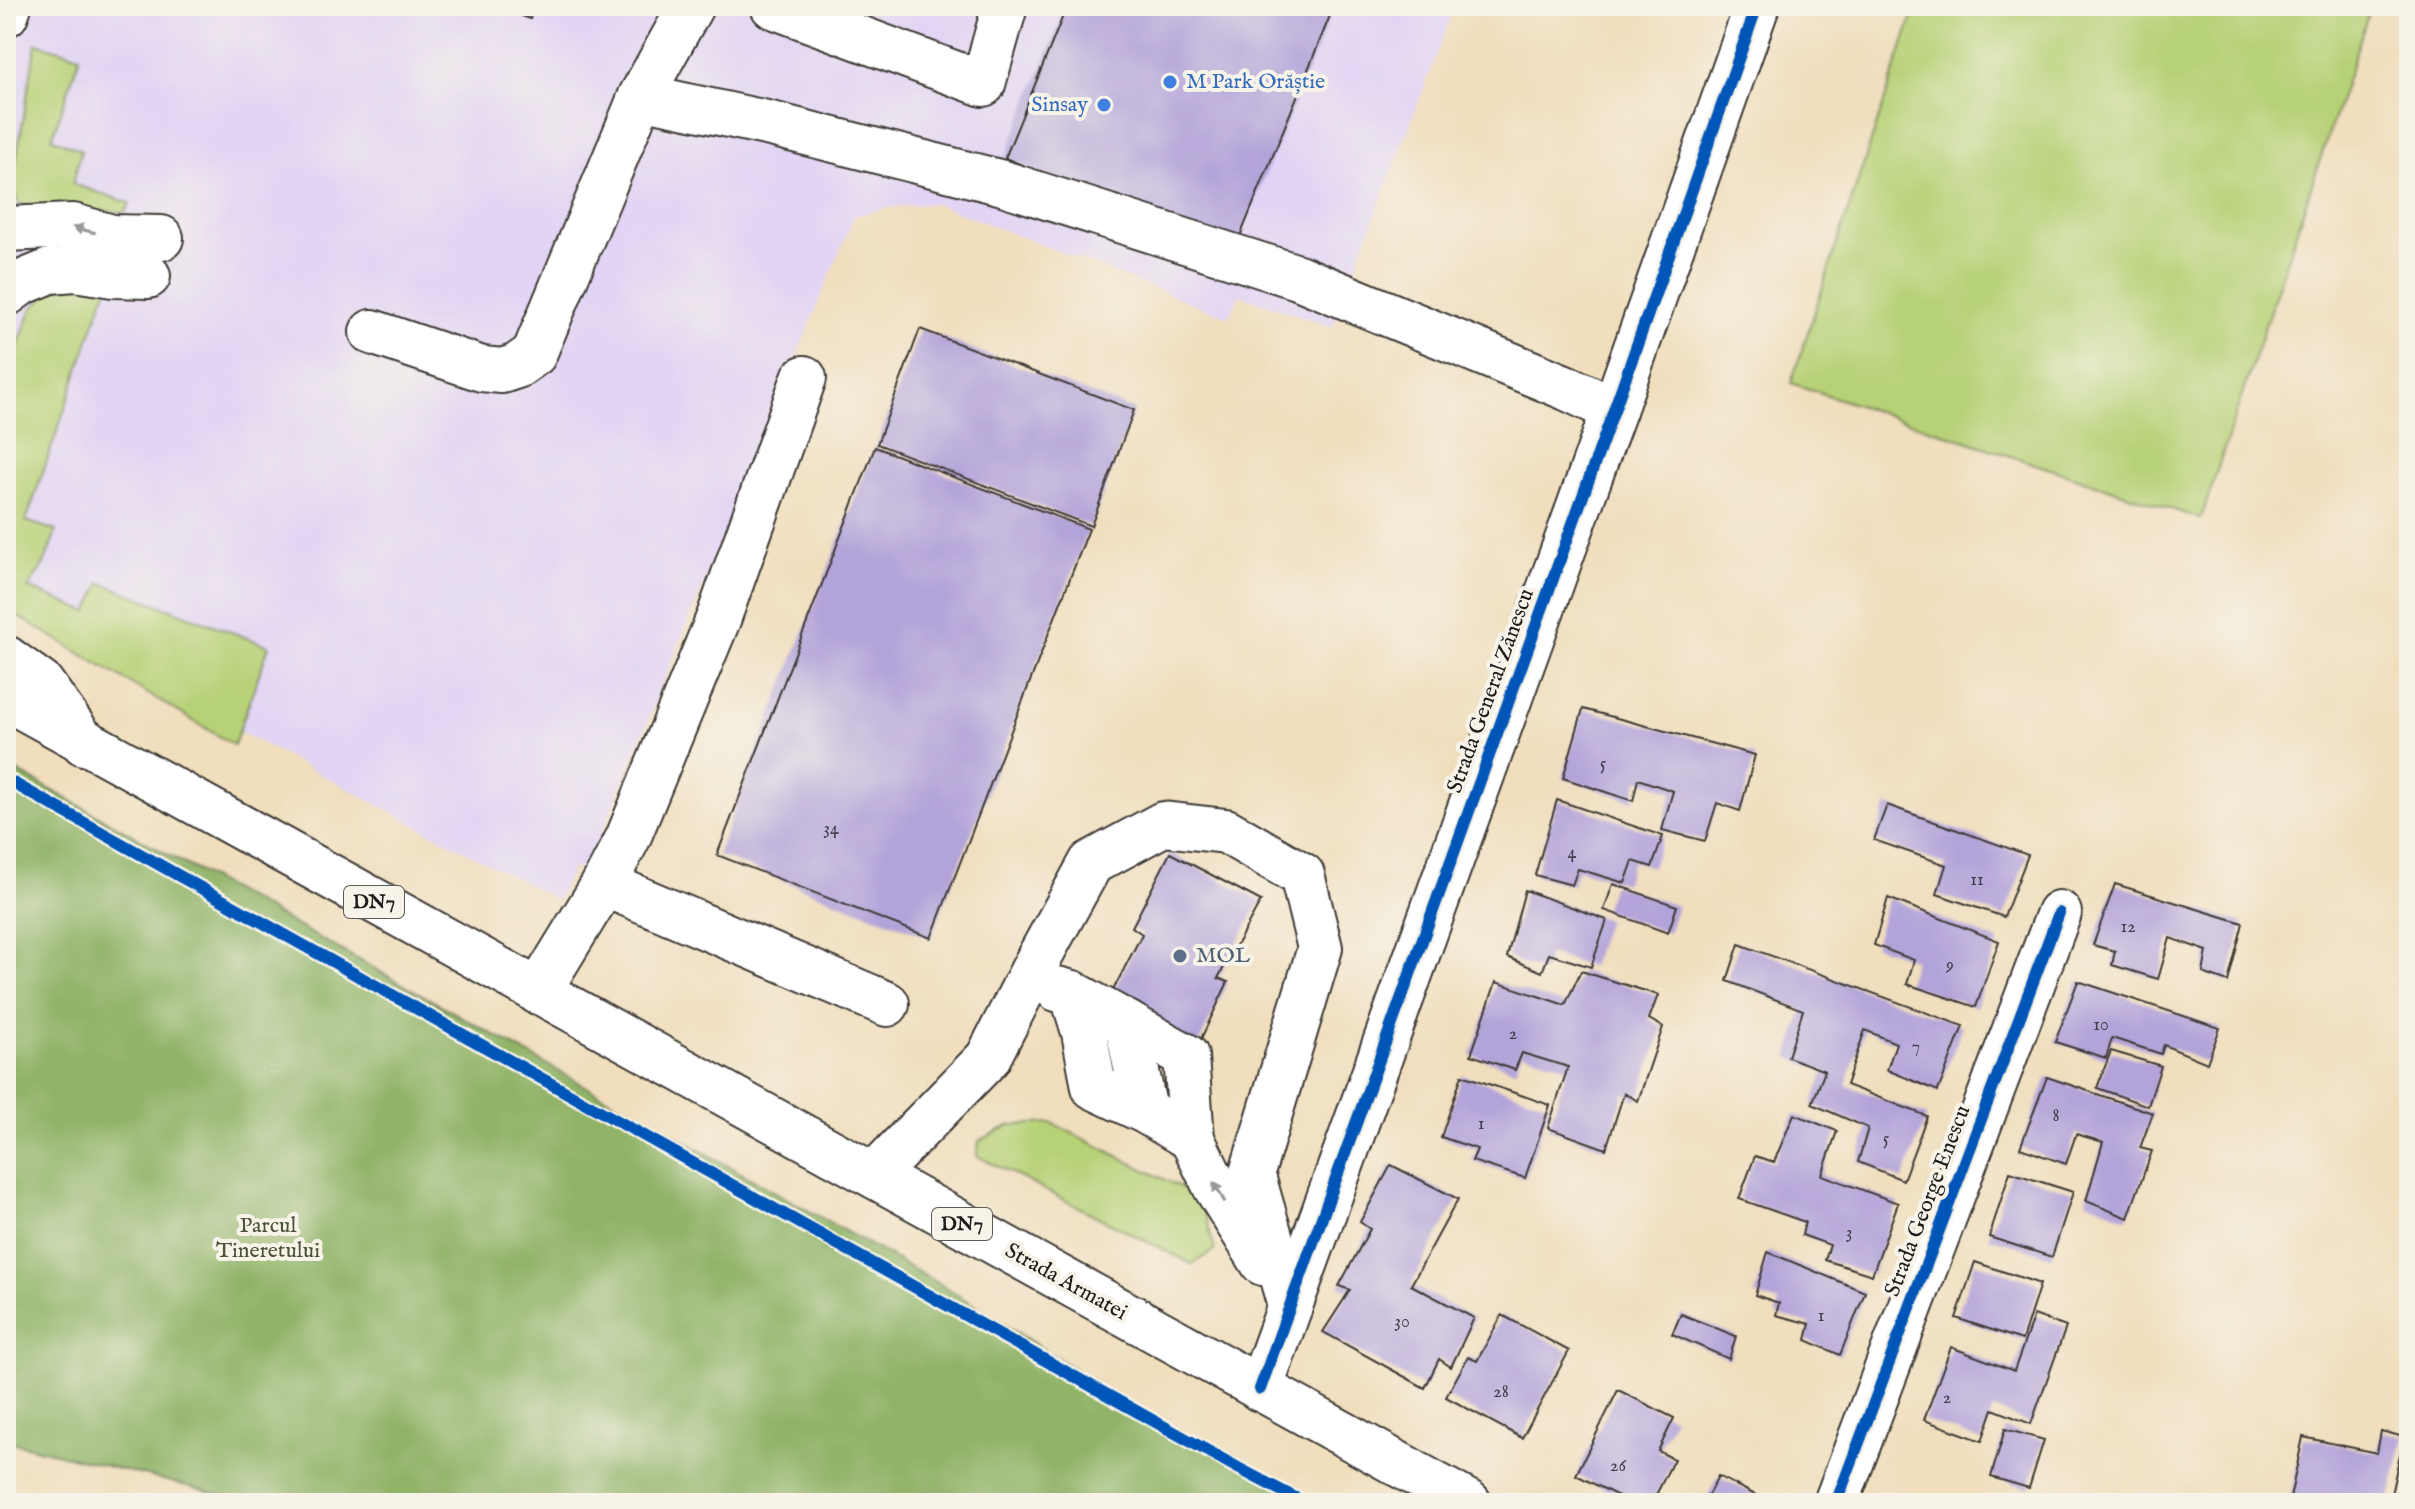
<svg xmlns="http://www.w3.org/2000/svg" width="2415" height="1509" font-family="'IM FELL English',serif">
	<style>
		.built { fill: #e1d4f4 }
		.green { fill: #b7d177; stroke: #6a764a; stroke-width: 2 }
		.forest { fill: #91b368; stroke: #566842; stroke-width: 2 }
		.building { fill: #b2a3d9 }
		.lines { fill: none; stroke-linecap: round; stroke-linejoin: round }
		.minor-casing { stroke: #3c3934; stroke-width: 48 }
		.major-casing { stroke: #3c3934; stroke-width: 48 }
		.minor { stroke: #fff; stroke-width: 44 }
		.major { stroke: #fff; stroke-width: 44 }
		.cycleway-casing { stroke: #f7f3e8; stroke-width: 17 }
		.cycleway { stroke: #0057b8; stroke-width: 12 }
		.oneway { fill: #999 }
		.shop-dot { fill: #3f7fe0; stroke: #f7f3e8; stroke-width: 3 }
		.service-dot { fill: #5c6f8a; stroke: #f7f3e8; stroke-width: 3 }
		.labels { text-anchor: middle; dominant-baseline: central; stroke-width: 8; stroke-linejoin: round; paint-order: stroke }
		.number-label { font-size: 18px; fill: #423e4b }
		.shield { fill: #f7f3e8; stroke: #5e5c59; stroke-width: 2 }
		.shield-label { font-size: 20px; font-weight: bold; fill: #1c1c1c }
		.shop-label { font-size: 22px; fill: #366cbe; stroke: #f7f3e8; text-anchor: start }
		.street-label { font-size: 22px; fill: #1c1c1c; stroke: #f7f3e8 }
		.service-label { font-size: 22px; fill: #4e5e75; stroke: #f7f3e8; text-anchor: start }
		.park-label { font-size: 22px; fill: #4a5237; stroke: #f7f3e8 }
	</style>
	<rect width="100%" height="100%" fill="#f7f3e8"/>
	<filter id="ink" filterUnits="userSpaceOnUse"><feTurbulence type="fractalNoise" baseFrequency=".0125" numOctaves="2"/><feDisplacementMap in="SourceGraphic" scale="16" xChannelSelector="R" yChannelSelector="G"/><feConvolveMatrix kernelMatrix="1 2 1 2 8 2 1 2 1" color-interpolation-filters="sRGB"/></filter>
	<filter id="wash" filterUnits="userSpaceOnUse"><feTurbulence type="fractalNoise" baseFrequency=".006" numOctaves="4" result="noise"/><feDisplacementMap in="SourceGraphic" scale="32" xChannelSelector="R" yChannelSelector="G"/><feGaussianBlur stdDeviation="1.8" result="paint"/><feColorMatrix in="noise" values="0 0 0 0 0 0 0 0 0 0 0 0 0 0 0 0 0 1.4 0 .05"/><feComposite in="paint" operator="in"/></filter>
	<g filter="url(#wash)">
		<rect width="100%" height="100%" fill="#f0debd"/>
		<polygon class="built" points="6,6 1455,6 1333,327 1240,295 1228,317 934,203 886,208 854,216 586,872 573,867 557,900 6,607"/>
		<g class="green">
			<polygon points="1916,6 2371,6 2201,519 1791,383"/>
			<polygon points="36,43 80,56 52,138 81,150 73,184 130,203 125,213 76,208 38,208 19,204 12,185"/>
			<polygon points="110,279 26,521 56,531 45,562 28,588 88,612 101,583 269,646 234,745 6,609 6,378 32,308 54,289"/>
			<polygon points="1052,1123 1190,1192 1205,1213 1215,1251 1192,1264 977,1156 979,1141 1010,1125"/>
		</g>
		<polygon class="forest" points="6,765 442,1006 947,1288 1176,1434 1235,1455 1304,1503 255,1503 6,1441"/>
		<g id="blocks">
			<g class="building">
				<polygon points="494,6 534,6 530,19"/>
				<polygon points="1067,6 1334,6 1234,251 1005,158"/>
				<polygon points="920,329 1134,410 1091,526 877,444"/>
				<polygon points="875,447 1089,529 931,938 717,855"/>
				<polygon points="1583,709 1755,755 1740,811 1717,803 1705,841 1662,830 1673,791 1638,779 1633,801 1563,778"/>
				<polygon points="1557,800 1663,836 1652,867 1633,861 1625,883 1578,869 1572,885 1535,875"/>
				<polygon points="1887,805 2028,855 2004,917 1937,894 1946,865 1874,840"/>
				<polygon points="1170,853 1261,901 1218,978 1228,982 1198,1045 1109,998 1142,934 1132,927"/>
				<polygon points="1613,884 1677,906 1668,933 1604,910"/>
				<polygon points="2115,884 2243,923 2228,982 2203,973 2207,951 2170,938 2158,979 2112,965 2115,951 2093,945"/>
				<polygon points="1525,890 1607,920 1591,967 1549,954 1542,972 1507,957"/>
				<polygon points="1888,898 1999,941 1976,1007 1907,984 1914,960 1874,945"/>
				<polygon points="1739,944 1963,1026 1938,1091 1887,1070 1896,1043 1865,1030 1846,1085 1927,1116 1903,1180 1858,1162 1868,1128 1812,1104 1825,1071 1788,1057 1803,1010 1727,981"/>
				<polygon points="1581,971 1658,995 1649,1019 1663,1027 1638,1101 1624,1093 1606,1149 1548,1128 1568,1067 1522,1053 1515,1070 1471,1055 1496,982 1565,1005"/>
				<polygon points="2078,981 2220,1028 2207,1063 2164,1045 2161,1054 2112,1038 2106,1058 2055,1042"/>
				<polygon points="2111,1051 2161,1066 2148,1106 2097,1088"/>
				<polygon points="1462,1075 1550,1105 1525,1178 1472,1161 1477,1149 1441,1137"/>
				<polygon points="2047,1077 2153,1113 2140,1148 2152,1151 2128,1218 2086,1201 2103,1142 2076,1134 2066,1164 2020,1148"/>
				<polygon points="1794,1114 1837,1131 1822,1175 1898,1203 1872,1275 1825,1260 1830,1245 1802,1235 1805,1222 1739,1199 1755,1156 1774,1162"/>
				<polygon points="1391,1165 1458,1199 1411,1285 1474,1318 1451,1367 1439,1359 1425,1388 1323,1332 1350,1290 1339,1286 1370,1229 1360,1222"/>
				<polygon points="2010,1172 2073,1192 2052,1257 1989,1237"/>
				<polygon points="1768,1252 1865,1292 1840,1355 1806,1340 1810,1324 1776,1315 1779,1303 1755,1295"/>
				<polygon points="1975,1262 2040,1284 2022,1340 1956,1318"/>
				<polygon points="1681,1314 1736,1336 1729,1359 1672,1334"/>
				<polygon points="1502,1315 1569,1351 1522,1438 1446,1397 1468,1357 1477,1361"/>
				<polygon points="2034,1315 2066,1327 2031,1424 1993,1409 1982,1441 1924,1420 1951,1347 2014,1371"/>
				<polygon points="1618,1390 1674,1418 1658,1451 1674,1459 1652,1503 1632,1503 1576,1475"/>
				<polygon points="2005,1429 2044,1440 2029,1488 1991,1477"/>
				<polygon points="2381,1431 2404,1437 2389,1503 2289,1503 2303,1437 2377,1453"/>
				<polygon points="1718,1476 1771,1503 1704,1503"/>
			</g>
		</g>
	</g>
	<g filter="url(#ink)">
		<use href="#blocks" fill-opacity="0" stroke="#3c3934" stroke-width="2"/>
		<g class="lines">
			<defs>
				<g id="minor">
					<polyline points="773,6 983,84 1005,6"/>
					<polyline points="6,14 9,6"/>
					<polyline points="641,96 691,6"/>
					<polyline points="6,229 73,226 112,237 161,238"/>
					<polyline points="6,294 21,283 50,271 75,269 113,275 148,276"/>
					<polyline points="372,332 482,369 502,371 517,366 534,354 641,96 771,124 1003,183 1298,277 1567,388 1614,410"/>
					<polyline points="6,658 42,684 84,743"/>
					<polyline points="604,884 887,1004"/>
					<polyline points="1057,989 1072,993 1186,1056 1192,1139"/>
					<polyline points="538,992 604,884 628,838 719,617 804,378"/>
					<polyline points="1072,993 1084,1032 1094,1087 1145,1111 1192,1139 1215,1186 1263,1263"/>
					<polyline points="1127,1023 1145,1111"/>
					<polyline points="874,1175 988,1058 1041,954 1091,863 1163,824 1226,831 1302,875 1320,948 1252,1173 1290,1306"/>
					<polyline points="1260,1389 1614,410 1757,6"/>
					<polyline points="1836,1503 2059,913"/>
				</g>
				<polyline id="major" points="6,698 1469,1503"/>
			</defs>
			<use href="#minor" class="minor-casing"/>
			<use href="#major" class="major-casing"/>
			<use href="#minor" class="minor"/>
			<use href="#major" class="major"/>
			<defs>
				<g id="cycleway">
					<polyline points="6,779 1238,1468 1305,1503"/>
					<polyline points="1260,1389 1614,410 1757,6"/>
					<polyline points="1836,1503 2059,913"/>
				</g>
			</defs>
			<use href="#cycleway" class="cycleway-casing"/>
			<use href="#cycleway" class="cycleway"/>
		</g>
		<defs><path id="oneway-solid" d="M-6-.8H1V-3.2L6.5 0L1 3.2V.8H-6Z" transform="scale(2)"/></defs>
		<g class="oneway">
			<use href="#oneway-solid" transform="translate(84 230) rotate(-166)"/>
			<use href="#oneway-solid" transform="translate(1219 1192) rotate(-120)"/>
		</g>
	</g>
	<g class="shop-dot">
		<circle cx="1170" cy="82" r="8"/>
		<circle cx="1104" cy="105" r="8"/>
	</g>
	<circle class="service-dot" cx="1180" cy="956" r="8"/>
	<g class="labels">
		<g class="number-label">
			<text x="1603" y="764">5</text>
			<text x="831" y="829">34</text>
			<text x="1572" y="853">4</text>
			<text x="1977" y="880">11</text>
			<text x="2128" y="927">12</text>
			<text x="1950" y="965">9</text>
			<text x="2101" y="1025">10</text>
			<text x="1513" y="1034">2</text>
			<text x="1916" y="1047">7</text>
			<text x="2056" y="1116">8</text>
			<text x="1481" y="1124">1</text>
			<text x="1886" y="1139">5</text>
			<text x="1849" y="1233">3</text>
			<text x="1821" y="1316">1</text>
			<text x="1402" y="1322">30</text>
			<text x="1501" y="1392">28</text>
			<text x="1947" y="1398">2</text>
			<text x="1618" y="1466">26</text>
		</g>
		<g class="shield">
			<rect x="344" y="886" width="60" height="32" rx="6"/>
			<rect x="932" y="1208" width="60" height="32" rx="6"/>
		</g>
		<g class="shield-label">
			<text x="374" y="902">DN7</text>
			<text x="962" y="1224">DN7</text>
		</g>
		<g class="shop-label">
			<text x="1186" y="82">M Park Orăștie</text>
			<text x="1088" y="105" text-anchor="end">Sinsay</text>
		</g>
		<g class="street-label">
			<text transform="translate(1491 691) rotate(-70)">Strada General Zănescu</text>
			<text transform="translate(1928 1201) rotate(-69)">Strada George Enescu</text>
			<text transform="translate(1066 1282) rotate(29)">Strada Armatei</text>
		</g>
		<g class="service-label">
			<text x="1196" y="956">MOL</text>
		</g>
		<g class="park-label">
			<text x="268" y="1226">Parcul<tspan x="268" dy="25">Tineretului</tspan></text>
		</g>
	</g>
	<rect width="2415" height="1509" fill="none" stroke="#f7f3e8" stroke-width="32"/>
</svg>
